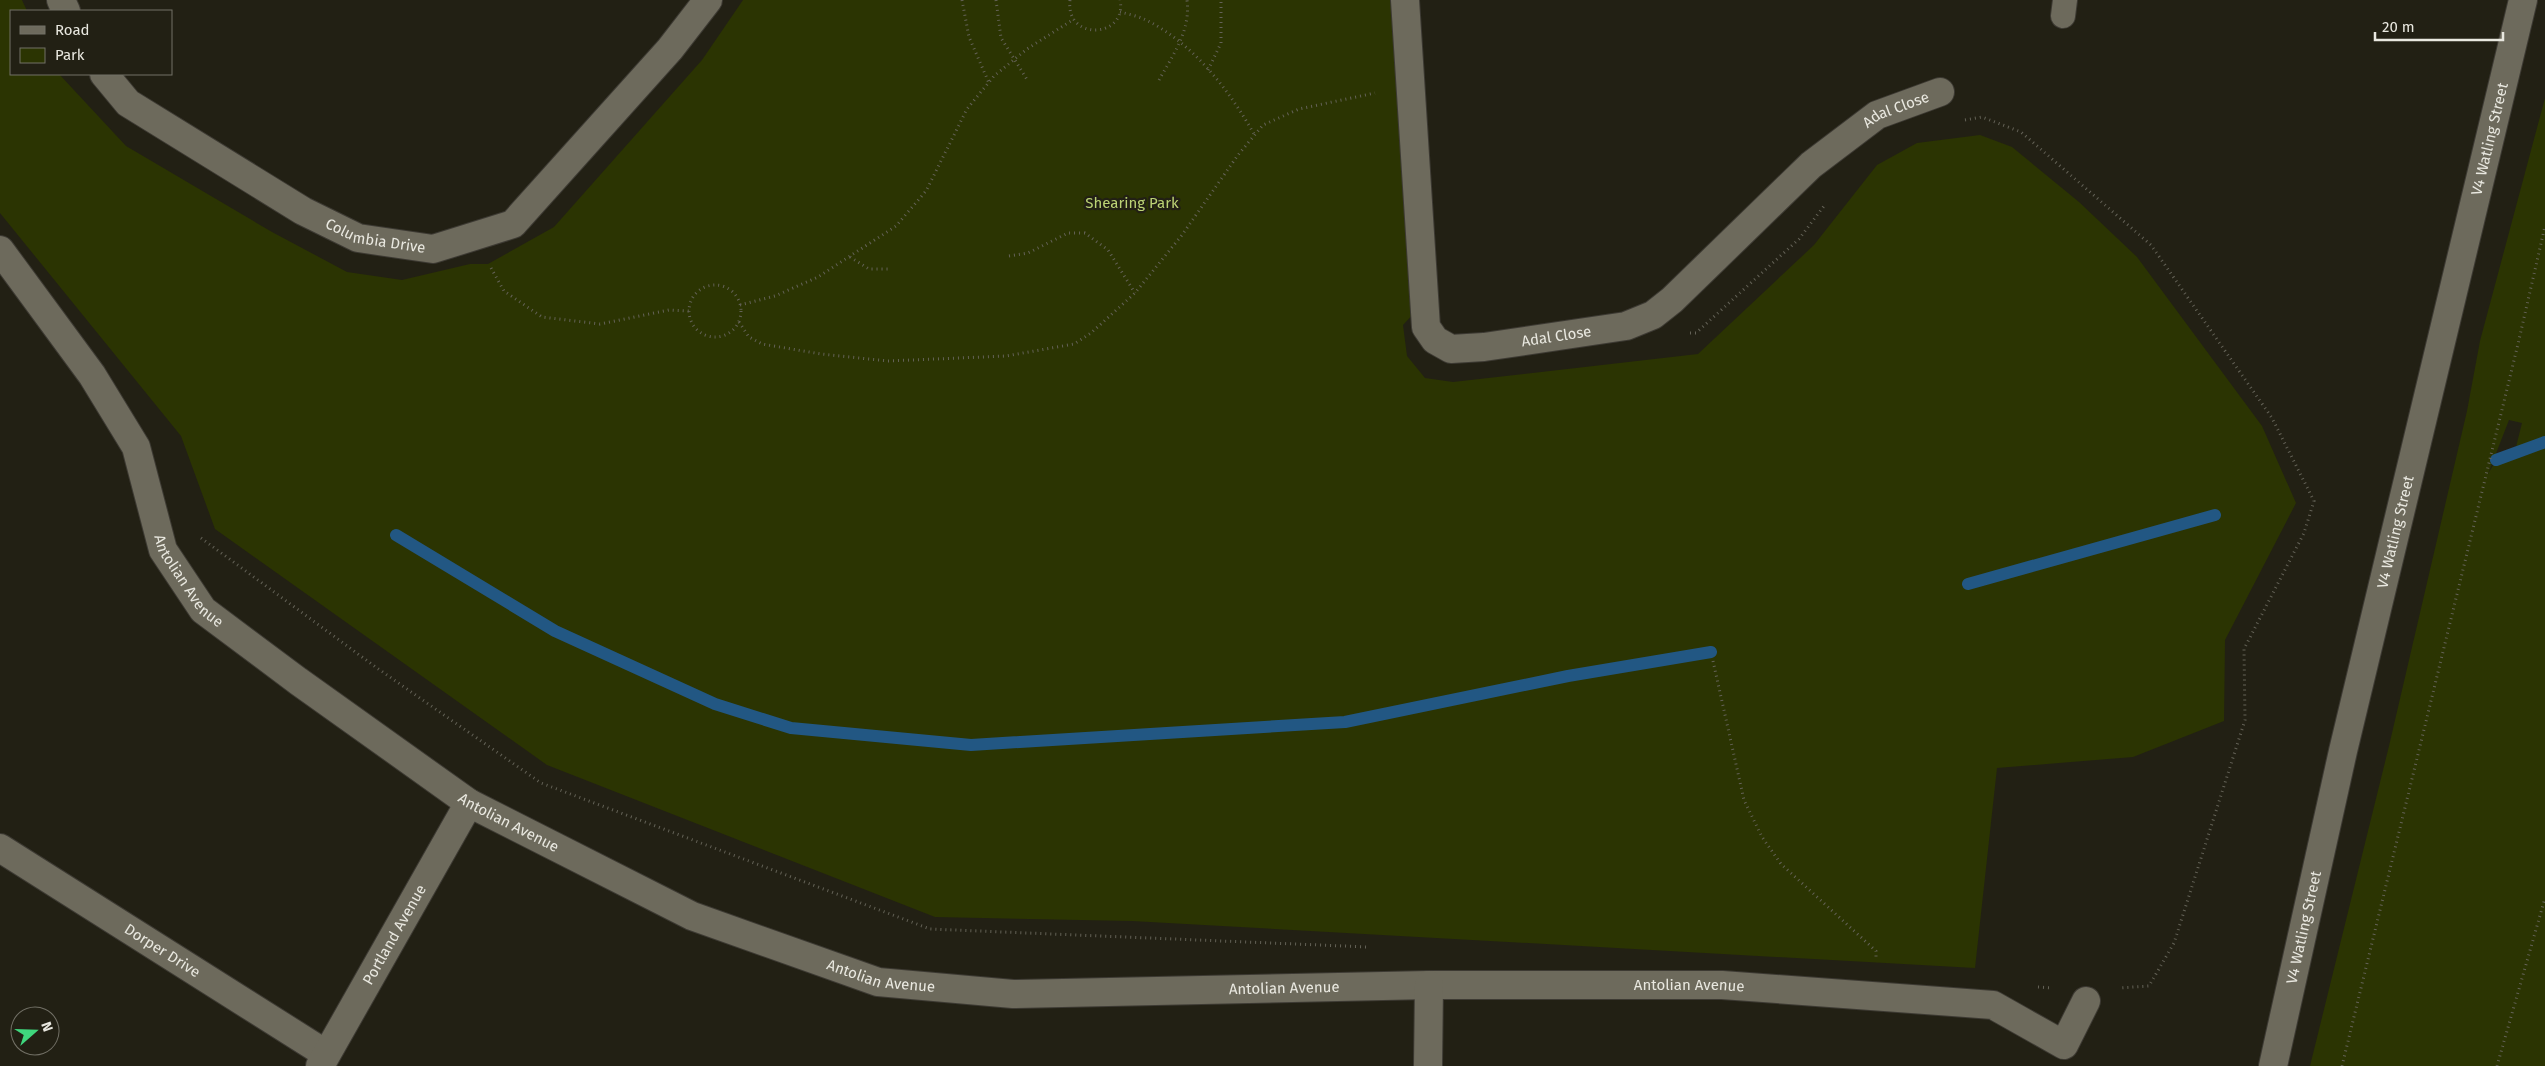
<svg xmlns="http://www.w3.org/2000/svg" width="2545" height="1066" font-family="'Fira Sans',sans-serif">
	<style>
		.green { fill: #2b3402; fill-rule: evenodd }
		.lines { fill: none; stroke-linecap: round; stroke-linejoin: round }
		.stream { stroke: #225783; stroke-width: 12 }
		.service-casing { stroke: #3d3a33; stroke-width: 26 }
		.minor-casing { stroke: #3d3a33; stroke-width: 30 }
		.tertiary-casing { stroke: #3d3a33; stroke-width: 30 }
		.path { stroke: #646257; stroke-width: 3; stroke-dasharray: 1 4; stroke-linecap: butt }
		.service { stroke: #6d6a5c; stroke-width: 24 }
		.minor { stroke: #6d6a5c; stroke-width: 28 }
		.tertiary { stroke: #6d6a5c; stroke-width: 28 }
		.labels { text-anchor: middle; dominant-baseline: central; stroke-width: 4.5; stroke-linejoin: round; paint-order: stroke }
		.street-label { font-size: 15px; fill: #e9e8e0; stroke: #222014 }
		.park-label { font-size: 15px; fill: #bcd375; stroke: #222014 }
	</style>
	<rect width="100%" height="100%" fill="#222014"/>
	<g class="green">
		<polygon points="0,0 22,0 27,11 11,11 11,74 59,74 126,146 272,232 347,272 402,280 470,264 488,264 554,227 702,60 743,0 1399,0 1416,311 1403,325 1407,356 1425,378 1453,382 1698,354 1814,245 1877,165 1917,143 1980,135 2012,147 2079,202 2137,257 2262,426 2296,503 2225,640 2224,721 2133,757 1997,768 1975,968 1132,921 935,917 547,765 215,529 181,436 0,213"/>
		<path d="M2545 98V1066H2310L2389 746 2467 411 2480 341ZM2509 420 2522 423 2515 451 2496 460 2488 474Z"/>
	</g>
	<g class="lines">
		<g class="stream">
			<polyline points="2496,460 2545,442"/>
			<polyline points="396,535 555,631 715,704 791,728 971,745 1345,722 1568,676 1711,652"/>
			<polyline points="1968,584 2215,515"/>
		</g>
		<defs>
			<polyline id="service" points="2063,16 2065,0"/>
			<g id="minor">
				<polyline points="61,0 66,11"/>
				<path id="s1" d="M1405 0 1426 327 1435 340 1451 349 1484 347 1626 326 1653 315 1672 300 1811 165 1877 115 1940 92"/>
				<path id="s2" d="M104 74 128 103 303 211 358 238 433 249 513 224 670 49 708 0"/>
				<path id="s3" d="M0 250 92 375 136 447 163 550 203 610 298 681 469 803 692 916 878 982 1013 994 1429 985H1722L1993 1005 2064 1045 2086 1001"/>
				<path id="s4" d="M0 848 326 1054"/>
				<path id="s5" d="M320 1066 469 803"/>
				<polyline points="1428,1066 1429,985"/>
			</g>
			<g id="tertiary">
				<path id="s6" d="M2273 1066 2343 751 2523 0"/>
			</g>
		</defs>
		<use href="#service" class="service-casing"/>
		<use href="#minor" class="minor-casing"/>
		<use href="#tertiary" class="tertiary-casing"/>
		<g class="path">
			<polyline points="962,0 969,37 989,83"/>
			<polyline points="996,0 1001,38 1028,81"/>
			<path d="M1070 0C1065 42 1128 38 1120 0"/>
			<path d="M1120 12C1128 14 1138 16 1146 20 1193 43 1229 90 1254 134"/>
			<polyline points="1208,70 1221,43 1221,0"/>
			<path d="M1159 80C1173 55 1191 30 1187 0"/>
			<polyline points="1965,120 1982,117 2021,132 2151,245 2272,418 2314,501 2304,533 2244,649 2245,720 2174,943 2149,986 2119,988"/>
			<polyline points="1009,256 1028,253 1068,233 1085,233 1108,250 1135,293"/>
			<polyline points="850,257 869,269 888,269"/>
			<polyline points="491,268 504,291 542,317 600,324 669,310 689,311"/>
			<circle cx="715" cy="311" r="26"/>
			<polyline points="740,305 775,296 818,277 896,226 926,191 967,109 994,76 1027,49 1074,19"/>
			<polyline points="739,322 749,337 762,344 821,354 888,361 1006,356 1074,344 1091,333 1135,293 1182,235 1238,155 1263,125 1299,109 1375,93"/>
			<polyline points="1690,333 1696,333 1799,239 1824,206"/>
			<polyline points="201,538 377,668 541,783 930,929 1368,947"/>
			<polyline points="1713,661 1744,800 1762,837 1781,864 1876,951 1876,960"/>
			<polyline points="2038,987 2052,988"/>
			<polyline points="2342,1066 2518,344 2545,226"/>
			<polyline points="2497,1066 2545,898"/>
		</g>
		<use href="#service" class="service"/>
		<use href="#minor" class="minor"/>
		<use href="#tertiary" class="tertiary"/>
	</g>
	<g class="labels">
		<g class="street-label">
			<text stroke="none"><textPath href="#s1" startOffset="888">Adal Close</textPath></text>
			<text stroke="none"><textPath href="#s6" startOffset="952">V4 Watling Street</textPath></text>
			<text stroke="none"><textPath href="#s2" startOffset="321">Columbia Drive</textPath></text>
			<text stroke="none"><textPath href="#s1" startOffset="468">Adal Close</textPath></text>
			<text stroke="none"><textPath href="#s6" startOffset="548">V4 Watling Street</textPath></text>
			<text stroke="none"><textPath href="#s3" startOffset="386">Antolian Avenue</textPath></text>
			<text stroke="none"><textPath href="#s3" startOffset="791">Antolian Avenue</textPath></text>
			<text stroke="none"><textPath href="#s6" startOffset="142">V4 Watling Street</textPath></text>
			<text stroke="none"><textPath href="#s5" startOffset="151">Portland Avenue</textPath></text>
			<text stroke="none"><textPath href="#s4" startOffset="192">Dorper Drive</textPath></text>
			<text stroke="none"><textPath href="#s3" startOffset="1196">Antolian Avenue</textPath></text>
			<text stroke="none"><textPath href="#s3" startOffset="2006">Antolian Avenue</textPath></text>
			<text stroke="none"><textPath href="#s3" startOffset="1601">Antolian Avenue</textPath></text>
		</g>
		<g class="park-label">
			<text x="1132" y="203">Shearing Park</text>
		</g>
	</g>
	<rect x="10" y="10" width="162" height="65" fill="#222014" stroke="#727066"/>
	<rect x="20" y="26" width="25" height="8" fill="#6d6a5c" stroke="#727066"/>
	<text x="55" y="35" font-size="15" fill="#e9e8e0">Road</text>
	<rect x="20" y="48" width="25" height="15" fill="#2b3402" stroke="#727066"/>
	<text x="55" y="60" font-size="15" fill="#e9e8e0">Park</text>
	<g transform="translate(35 1031) rotate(70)"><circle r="24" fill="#222014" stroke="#727066"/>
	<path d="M0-4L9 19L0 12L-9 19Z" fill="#3fd77d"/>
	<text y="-8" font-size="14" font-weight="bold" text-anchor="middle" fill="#e9e8e0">N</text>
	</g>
	<path d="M2375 32v8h128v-8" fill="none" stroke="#e9e8e0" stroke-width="2.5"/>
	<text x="2382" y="32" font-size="15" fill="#e9e8e0" stroke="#222014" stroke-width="4" paint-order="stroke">20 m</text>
</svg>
